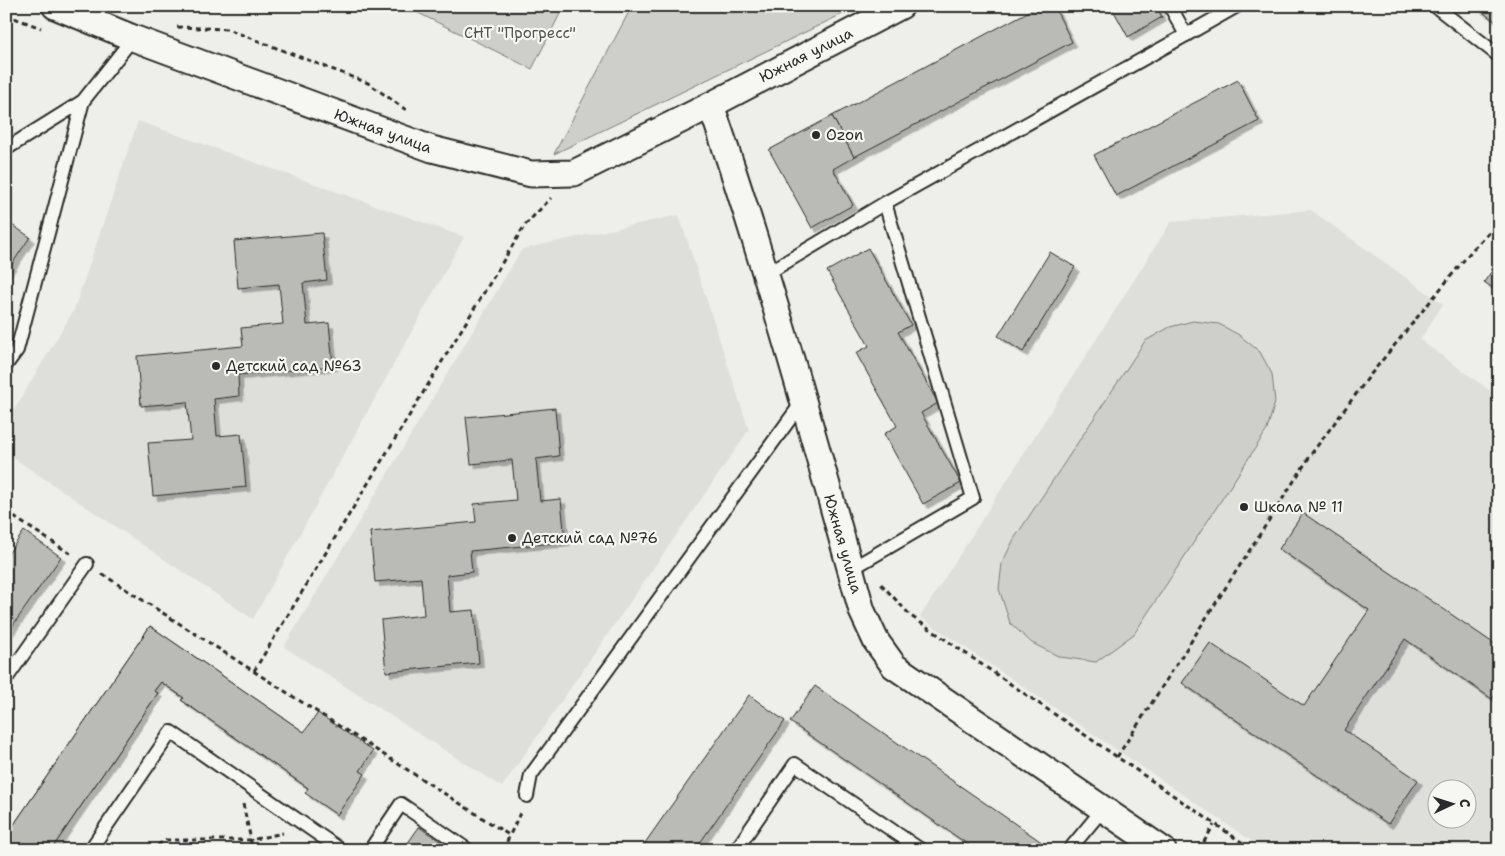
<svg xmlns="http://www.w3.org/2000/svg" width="1505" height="856" font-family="'Shantell Sans',sans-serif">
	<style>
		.built { fill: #dededb; fill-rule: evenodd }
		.green { fill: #cececa; stroke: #7c7c7a }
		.building { fill: #babab7; stroke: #2b2b2b; filter: url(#shadow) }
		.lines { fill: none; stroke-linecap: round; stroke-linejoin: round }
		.lane-casing { stroke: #2b2b2b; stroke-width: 16 }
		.street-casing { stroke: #2b2b2b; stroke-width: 29 }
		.path { stroke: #2b2b2b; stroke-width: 3; stroke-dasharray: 5 4; stroke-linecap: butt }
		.lane { stroke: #f6f6f2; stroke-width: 12 }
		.street { stroke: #f6f6f2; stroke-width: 25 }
		.poi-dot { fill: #2b2b2b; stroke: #f6f6f2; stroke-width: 2 }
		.labels { text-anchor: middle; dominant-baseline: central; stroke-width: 4.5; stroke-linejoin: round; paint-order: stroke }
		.park-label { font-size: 15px; fill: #545453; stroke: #f6f6f2 }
		.street-label { font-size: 15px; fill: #2b2b2b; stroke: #f6f6f2 }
		.poi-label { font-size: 15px; fill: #2b2b2b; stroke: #f6f6f2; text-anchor: start }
	</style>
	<defs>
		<filter id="shadow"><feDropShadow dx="4.5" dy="4.5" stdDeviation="0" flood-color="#0004"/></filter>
	</defs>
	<rect width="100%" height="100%" fill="#eeeeea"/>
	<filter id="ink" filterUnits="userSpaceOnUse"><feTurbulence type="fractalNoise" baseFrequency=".02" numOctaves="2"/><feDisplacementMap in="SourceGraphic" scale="10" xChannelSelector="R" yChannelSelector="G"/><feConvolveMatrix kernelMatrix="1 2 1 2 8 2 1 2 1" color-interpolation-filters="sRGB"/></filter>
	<g filter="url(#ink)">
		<g class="built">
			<polygon points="138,121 464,237 253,619 6,453 6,423 74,310"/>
			<path d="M1311 210 1443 304 1420 340 1499 397V850H1265L920 617 1171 222ZM1438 788H1468V818H1438Z"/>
			<polygon points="679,215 749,430 502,787 284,647 522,249"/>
		</g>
		<g class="green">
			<polygon points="404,6 564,6 532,69"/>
			<polygon points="632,6 859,6 554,154"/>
			<polygon points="1193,321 1219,324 1239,335 1260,352 1272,374 1275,402 1267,430 1134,634 1096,662 1060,657 1032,643 1010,623 999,589 1002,563 1014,539 1145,341 1170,327"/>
		</g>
		<g class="building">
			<polygon points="1039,6 1054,6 1072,42 854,157 832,116"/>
			<polygon points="1111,6 1156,6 1162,17 1128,37"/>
			<polygon points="1474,6 1499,6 1499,24"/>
			<polygon points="1238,80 1259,121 1116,196 1094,155"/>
			<polygon points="832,116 854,157 833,169 853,205 812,228 769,150"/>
			<polygon points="9,223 30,237 6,273 6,227"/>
			<polygon points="322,233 327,280 303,283 307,325 329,323 333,366 238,375 239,396 214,399 217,436 241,434 246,487 153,496 148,443 191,440 187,402 141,406 137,356 243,346 241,328 283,324 279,284 238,288 234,241"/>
			<polygon points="868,248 911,325 898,332 938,403 921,413 961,483 923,504 884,434 897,426 856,353 869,346 827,271"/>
			<polygon points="1050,252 1075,267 1023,352 998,336"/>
			<polygon points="1499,261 1499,292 1484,282"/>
			<polygon points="555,408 559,456 536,459 540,501 561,499 565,542 470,551 472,572 447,575 450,612 474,610 479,663 386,672 381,620 424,615 421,578 375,582 370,532 476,522 474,504 516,500 512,460 471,464 466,417"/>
			<polygon points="1303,513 1499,647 1499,689 1492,699 1405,639 1344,730 1418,780 1388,824 1182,683 1210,643 1304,706 1369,610 1279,549"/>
			<polygon points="24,531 61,557 6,635 6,557"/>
			<polygon points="150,626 333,752 308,788 181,700 184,698 161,682 154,691 158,693 51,850 6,850 6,836"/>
			<polygon points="150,626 304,732 318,713 373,751 360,771 365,774 337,815 305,793 308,788 181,700 184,698 161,682 154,691 158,693 51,850 6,850 6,836"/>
			<polygon points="815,686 1043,843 1038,850 976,850 790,722"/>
			<polygon points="749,695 785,721 695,850 640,850"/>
			<polygon points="419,827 453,850 403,850"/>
		</g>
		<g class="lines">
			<defs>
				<g id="lane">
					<polyline points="1170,6 1186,35 1237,6"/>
					<polyline points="1435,6 1499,56"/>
					<polyline points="6,149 83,101 133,38"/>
					<polyline points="885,203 1186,35"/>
					<polyline points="766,274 885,203 973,498 851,569"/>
					<polyline points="6,365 17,350 83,101"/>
					<polyline points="6,679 87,564"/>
					<polyline points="527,796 531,775 803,401"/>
					<polyline points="90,850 171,732 341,850"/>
					<polyline points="370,850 401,804 468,850"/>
					<polyline points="736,850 795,764 921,850"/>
					<polyline points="1069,850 1103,809"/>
				</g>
				<g id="street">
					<polyline points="55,6 133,38 432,149 531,174 574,173 711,105 901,6"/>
					<path d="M711 105C768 271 815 441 862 611L876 641 894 666 1163 850"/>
				</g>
			</defs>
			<use href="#lane" class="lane-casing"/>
			<use href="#street" class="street-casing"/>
			<g class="path">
				<polyline points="6,15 41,28"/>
				<polyline points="177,27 227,29 368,83 409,112"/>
				<polyline points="6,512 71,554"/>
				<polyline points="102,574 509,835"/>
				<polyline points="881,584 911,616 1253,850"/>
				<polyline points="254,671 525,225 551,198"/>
				<polyline points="1117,757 1312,453 1371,374 1473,249 1499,223"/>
				<polyline points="243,804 251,840 251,850"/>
				<polyline points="150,850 166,840 251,840 283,833"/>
				<polyline points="503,850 520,813"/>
				<polyline points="1199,850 1214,825"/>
			</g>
			<use href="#lane" class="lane"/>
			<use href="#street" class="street"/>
		</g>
	</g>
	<g class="poi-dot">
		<circle cx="816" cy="135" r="5"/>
		<circle cx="216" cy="366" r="5"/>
		<circle cx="1244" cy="507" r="5"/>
		<circle cx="512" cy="538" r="5"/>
	</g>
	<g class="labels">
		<g class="park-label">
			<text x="520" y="33">СНТ "Прогресс"</text>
		</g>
		<g class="street-label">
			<text transform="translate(806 55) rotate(-27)">Южная улица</text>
			<text transform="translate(383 131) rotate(20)">Южная улица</text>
			<text transform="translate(843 544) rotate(74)">Южная улица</text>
		</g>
		<g class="poi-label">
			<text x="826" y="135">Ozon</text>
			<text x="226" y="366">Детский сад №63</text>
			<text x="1254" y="507">Школа № 11</text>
			<text x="522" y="538">Детский сад №76</text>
		</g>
	</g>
	<rect width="1505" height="856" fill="none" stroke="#f6f6f2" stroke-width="25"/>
	<rect x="12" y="12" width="1480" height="831" fill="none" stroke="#2b2b2b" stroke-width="2" filter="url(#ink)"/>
	<g transform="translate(1452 804) rotate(86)"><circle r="24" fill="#f6f6f2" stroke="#a5a5a2"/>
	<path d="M0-4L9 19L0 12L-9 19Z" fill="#2b2b2b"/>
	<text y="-8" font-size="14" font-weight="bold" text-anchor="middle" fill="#2b2b2b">С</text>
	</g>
</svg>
